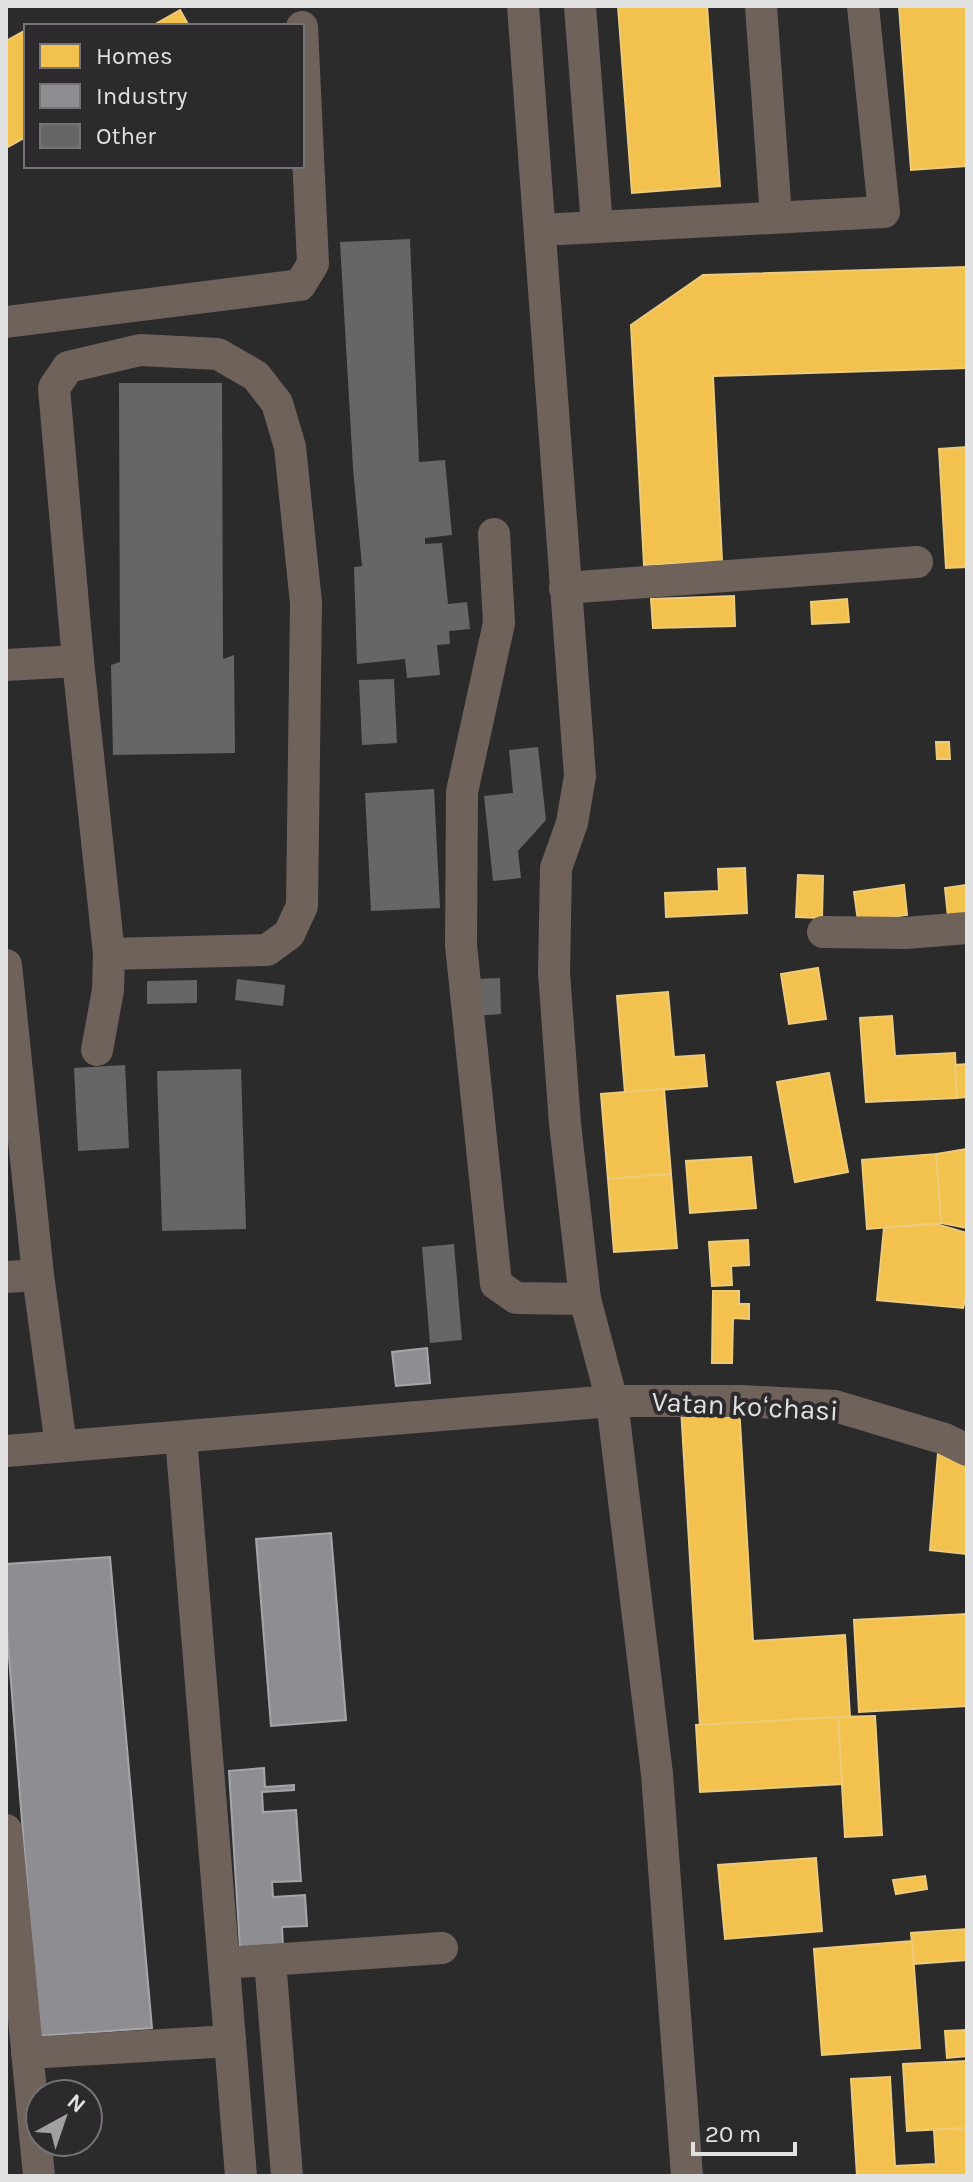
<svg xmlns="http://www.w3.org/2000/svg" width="973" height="2182" font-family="Karla,sans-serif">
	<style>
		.homes { fill: #f2c14e; stroke: #edcb7a; stroke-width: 2 }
		.industry { fill: #8d8d92; stroke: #a6a6aa; stroke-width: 2 }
		.building { fill: #676667 }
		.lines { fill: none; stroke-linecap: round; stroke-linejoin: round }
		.minor { stroke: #6f625b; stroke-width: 32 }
		.labels { text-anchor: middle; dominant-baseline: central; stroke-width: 8; stroke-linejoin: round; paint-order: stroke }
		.street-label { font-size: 28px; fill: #e2e1e2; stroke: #2c2a2c }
	</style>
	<rect width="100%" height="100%" fill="#2b2b2b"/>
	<g class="homes">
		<polygon points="618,6 707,6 720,186 632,193"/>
		<polygon points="899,6 967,6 967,166 911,170"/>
		<polygon points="180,10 189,26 152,26"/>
		<polygon points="26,30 26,137 6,148 6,41"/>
		<polygon points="967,267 967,368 713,376 722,561 644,565 631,325 703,275"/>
		<polygon points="967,447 967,567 946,568 939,449"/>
		<polygon points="734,596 735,626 653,628 651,599"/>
		<polygon points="847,599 849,622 812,624 811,602"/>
		<polygon points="936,742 949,742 950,759 937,759"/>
		<polygon points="745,868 747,913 666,917 665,893 719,891 718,869"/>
		<polygon points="798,875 823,876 822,918 796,917"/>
		<polygon points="904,885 907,915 858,921 854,892"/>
		<polygon points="967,885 967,915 948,917 945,888"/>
		<polygon points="818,968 826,1019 789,1024 781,974"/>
		<polygon points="668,992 674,1057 704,1055 707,1086 625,1093 617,996"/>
		<polygon points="892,1016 895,1056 955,1053 957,1098 866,1102 860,1018"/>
		<polygon points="967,1064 967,1097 957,1098 955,1065"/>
		<polygon points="829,1073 848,1172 795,1182 777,1082"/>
		<polygon points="664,1089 671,1174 608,1179 601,1094"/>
		<polygon points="967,1149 967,1228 941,1223 936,1154"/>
		<polygon points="936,1154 941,1223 867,1229 862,1160"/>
		<polygon points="751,1157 756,1208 690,1213 686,1161"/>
		<polygon points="671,1174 677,1248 614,1252 608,1179"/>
		<polygon points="936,1224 967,1233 967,1292 963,1308 877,1300 884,1228"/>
		<polygon points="748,1240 749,1265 731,1266 732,1285 712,1286 709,1242"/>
		<polygon points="713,1291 739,1291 739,1304 749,1304 749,1319 733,1318 732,1363 712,1363"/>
		<polygon points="739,1405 753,1641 845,1635 850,1717 700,1726 681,1408"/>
		<polygon points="938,1453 967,1466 966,1554 930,1550"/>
		<polygon points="967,1614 967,1706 859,1712 854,1620"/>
		<polygon points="875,1716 882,1835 845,1837 838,1717"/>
		<polygon points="838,1717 842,1784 700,1792 696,1725"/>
		<polygon points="816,1858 822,1931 725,1939 718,1865"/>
		<polygon points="925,1876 927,1889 896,1894 893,1880"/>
		<polygon points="967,1929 967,1960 914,1964 911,1933"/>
		<polygon points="912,1941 920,2048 822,2055 814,1949"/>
		<polygon points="967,2030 967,2056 947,2058 945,2031"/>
		<polygon points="967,2061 967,2128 907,2131 903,2064"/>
		<polygon points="890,2077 895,2166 936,2164 934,2130 967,2128 967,2176 857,2176 851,2079"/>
	</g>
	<g class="industry">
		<polygon points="427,1348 430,1383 396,1386 392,1352"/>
		<polygon points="331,1533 346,1720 271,1726 256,1539"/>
		<polygon points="110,1557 152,2028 39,2036 6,1619 6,1564"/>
		<polygon points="264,1768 265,1787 294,1785 294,1790 262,1792 263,1812 296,1810 301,1881 272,1882 273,1897 305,1895 307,1926 282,1927 283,1946 240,1948 229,1771"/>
	</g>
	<g class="building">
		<polygon points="410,239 419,462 445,460 452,535 425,538 425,544 442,543 448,604 467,602 470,629 449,631 450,644 437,645 440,675 407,678 405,659 357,664 354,567 362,566 353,468 340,242"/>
		<polygon points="119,383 222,383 223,659 234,655 235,753 113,755 111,665 120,662"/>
		<polygon points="394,679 397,743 362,745 359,680"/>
		<polygon points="538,747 546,820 518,851 521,878 493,881 484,796 513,793 509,750"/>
		<polygon points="434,789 440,908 371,911 365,793"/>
		<polygon points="500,978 501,1014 474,1016 472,979"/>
		<polygon points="237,979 285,985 283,1006 235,1000"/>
		<polygon points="197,980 197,1003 147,1004 147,981"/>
		<polygon points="125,1065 129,1148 78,1151 74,1068"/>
		<polygon points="241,1069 246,1229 162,1231 157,1071"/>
		<polygon points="454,1244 462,1340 430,1343 422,1247"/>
	</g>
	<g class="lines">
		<g class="minor">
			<polyline points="523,6 580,776 572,823 556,868 554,972 565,1124 585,1299 612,1401 657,1774 687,2176"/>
			<polyline points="580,6 597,226"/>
			<polyline points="761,6 776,217"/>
			<polyline points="541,230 884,212 863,6"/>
			<polyline points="6,322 300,285 313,264 302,27"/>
			<polyline points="494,534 499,623 462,792 461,945 496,1284 516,1298 585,1299"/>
			<polyline points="565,588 917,562"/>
			<polyline points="6,665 78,661"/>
			<polyline points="823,932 906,933 967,928"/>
			<polyline points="6,965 38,1275 61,1446"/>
			<polyline points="97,1050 108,990 109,954 78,661 54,388 68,367 140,350 218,354 256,376 277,403 290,447 306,603 302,906 289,934 267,950 109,954"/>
			<polyline points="6,1277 38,1275"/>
			<polyline points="181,1437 241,2176"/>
			<polyline points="6,1451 612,1401 741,1401 835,1406 945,1439 967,1450"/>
			<polyline points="6,1830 39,2176"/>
			<polyline points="270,1960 287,2176"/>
			<polyline points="224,1963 442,1948"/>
			<polyline points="27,2053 230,2041"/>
		</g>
	</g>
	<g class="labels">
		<g class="street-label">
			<text transform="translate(745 1406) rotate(3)">Vatan koʻchasi</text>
		</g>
	</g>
	<rect width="973" height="2182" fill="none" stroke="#e2e1e2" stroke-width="16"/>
	<rect x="24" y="24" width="280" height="144" fill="#2c2a2c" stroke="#757375" stroke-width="2"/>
	<rect x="40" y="44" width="40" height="24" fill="#f2c14e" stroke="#757375" stroke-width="2"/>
	<text x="96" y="64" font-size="24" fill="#e2e1e2">Homes</text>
	<rect x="40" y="84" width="40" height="24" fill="#8d8d92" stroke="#757375" stroke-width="2"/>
	<text x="96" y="104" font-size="24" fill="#e2e1e2">Industry</text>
	<rect x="40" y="124" width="40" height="24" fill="#676667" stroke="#757375" stroke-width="2"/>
	<text x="96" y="144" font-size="24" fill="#e2e1e2">Other</text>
	<g transform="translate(64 2118) rotate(40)"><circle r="38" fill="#2c2a2c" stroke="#757375" stroke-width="2"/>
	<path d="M0-6L14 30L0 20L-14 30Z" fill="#a2a1a2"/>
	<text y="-12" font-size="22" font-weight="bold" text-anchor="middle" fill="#e2e1e2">N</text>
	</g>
	<path d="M693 2142v12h102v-12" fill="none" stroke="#e2e1e2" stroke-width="4"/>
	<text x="705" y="2142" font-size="24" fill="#e2e1e2" stroke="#2c2a2c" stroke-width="6" paint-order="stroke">20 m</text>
</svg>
